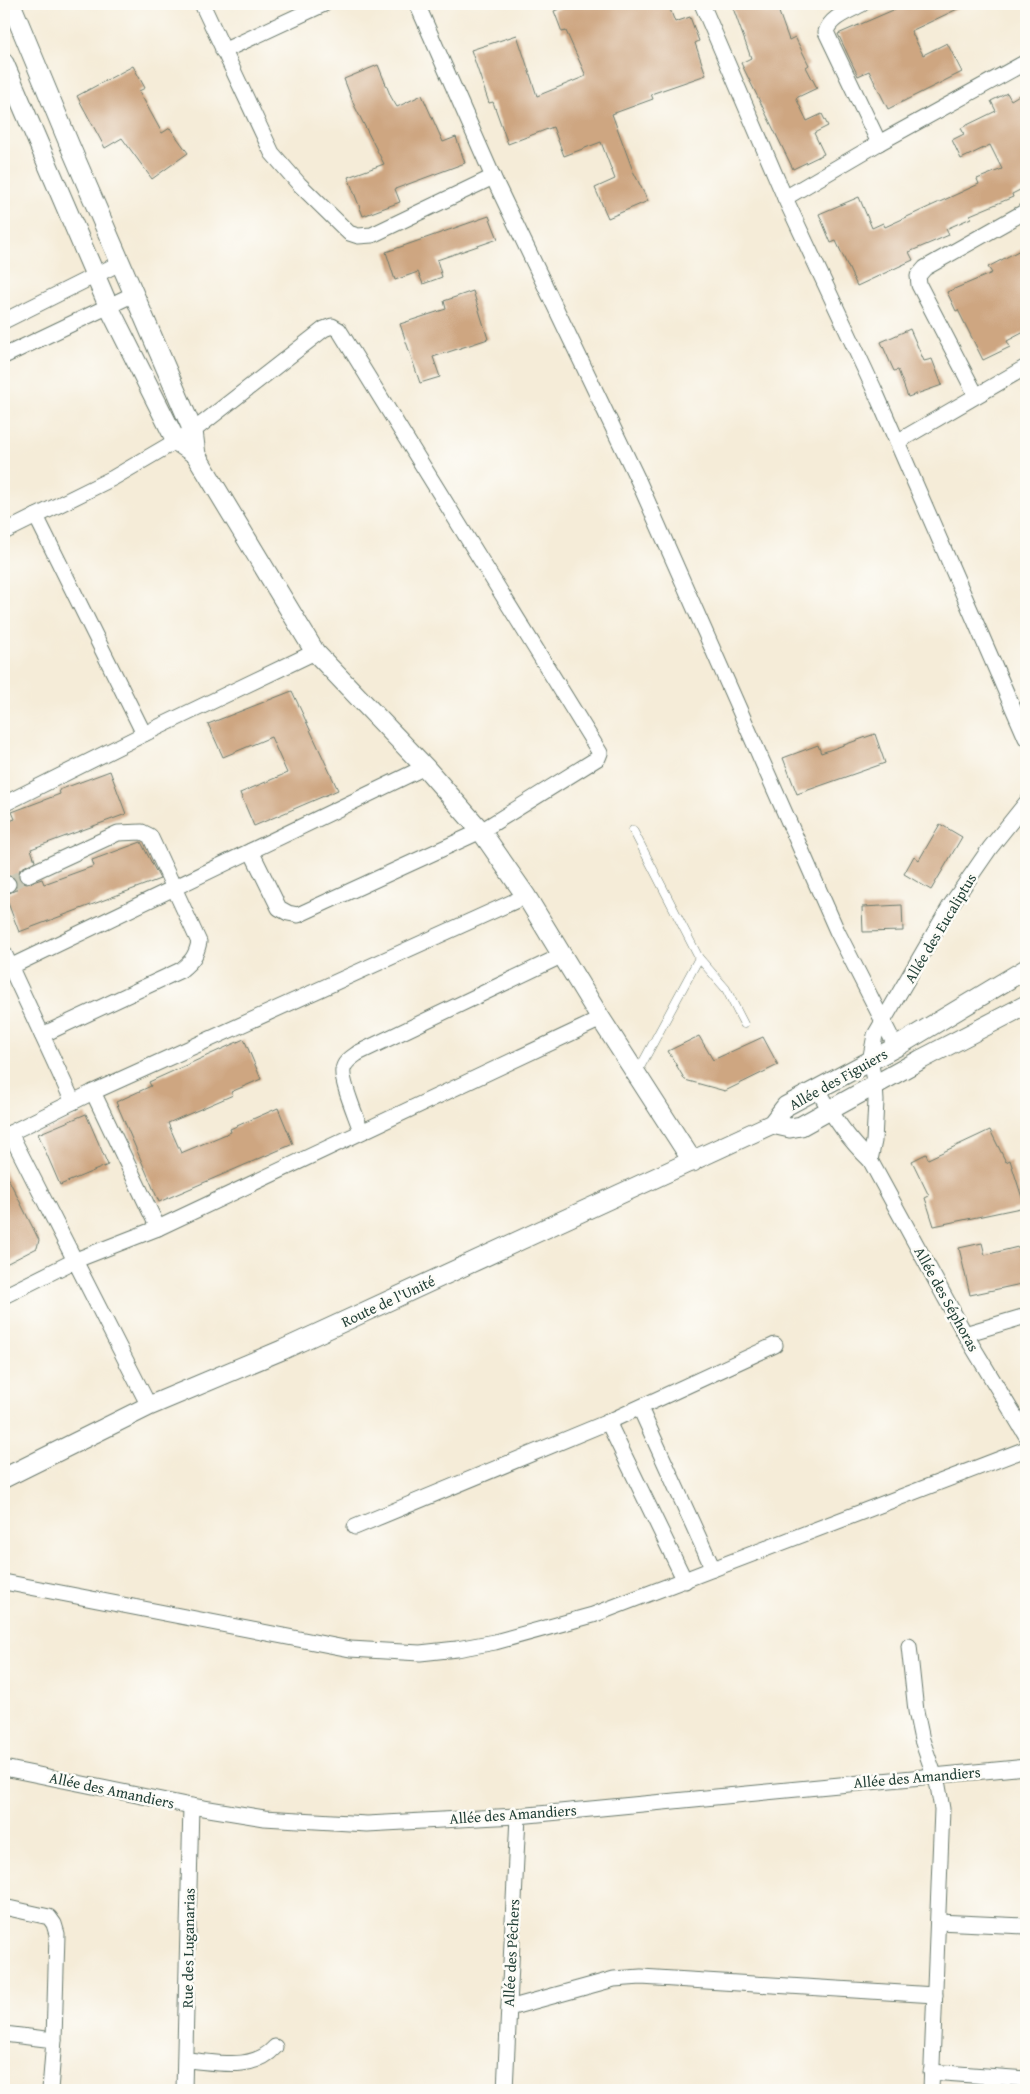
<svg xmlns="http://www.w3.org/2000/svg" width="1030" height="2094" font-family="'Gentium Book Plus',serif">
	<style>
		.building { fill: #cea681 }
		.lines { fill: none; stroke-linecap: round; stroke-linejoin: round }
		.minor-tunnel { stroke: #cac9b7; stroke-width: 15; stroke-dasharray: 15 8; stroke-linecap: butt }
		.service-casing { stroke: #6a7a6d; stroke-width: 9 }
		.minor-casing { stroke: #6a7a6d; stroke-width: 17 }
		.tertiary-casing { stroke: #6a7a6d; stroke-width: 21 }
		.service { stroke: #fff; stroke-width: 8 }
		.minor { stroke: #fff; stroke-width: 15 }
		.tertiary { stroke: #fff; stroke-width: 19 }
		.labels { text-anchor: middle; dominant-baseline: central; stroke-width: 5; stroke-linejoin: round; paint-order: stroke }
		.street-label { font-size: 15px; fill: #1f3d34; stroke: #fdfcf7 }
	</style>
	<rect width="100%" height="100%" fill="#fdfcf7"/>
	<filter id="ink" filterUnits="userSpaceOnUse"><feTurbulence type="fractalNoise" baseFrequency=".02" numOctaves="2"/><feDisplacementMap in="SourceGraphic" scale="10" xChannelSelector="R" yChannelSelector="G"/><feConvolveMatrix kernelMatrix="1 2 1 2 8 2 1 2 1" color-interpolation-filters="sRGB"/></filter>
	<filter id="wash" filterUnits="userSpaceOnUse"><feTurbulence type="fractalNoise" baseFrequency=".0096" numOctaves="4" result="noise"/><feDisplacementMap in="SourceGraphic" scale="20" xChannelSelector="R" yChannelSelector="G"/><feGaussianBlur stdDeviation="1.12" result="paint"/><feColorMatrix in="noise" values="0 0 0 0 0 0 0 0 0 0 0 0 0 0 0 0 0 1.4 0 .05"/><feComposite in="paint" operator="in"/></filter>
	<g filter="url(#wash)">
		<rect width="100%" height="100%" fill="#f5ecd8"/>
		<g id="blocks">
			<g class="building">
				<polygon points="572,4 668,4 675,22 690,17 699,41 695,43 706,75 651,94 653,99 612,114 633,171 648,201 608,218 595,188 615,179 601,142 564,156 553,127 508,144 493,102 489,103 471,50 517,35 537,96 586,76 566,31 562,32 554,11"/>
				<polygon points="743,4 776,4 789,40 795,37 809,65 806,67 817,88 796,98 807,121 822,114 828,126 814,133 824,154 793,169 741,63 751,58 733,8"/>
				<polygon points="907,4 968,4 911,31 923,55 947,43 962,72 888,109 869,71 858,76 838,34"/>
				<polygon points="378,65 391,97 397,107 422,95 443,142 456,137 465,163 395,189 400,202 363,216 348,177 384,164 354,105 344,79"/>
				<polygon points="133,66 145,88 139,91 162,133 170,128 188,153 152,179 122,138 105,148 77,96"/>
				<polygon points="1026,91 1026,187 1012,194 1013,197 970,215 971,218 946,229 949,235 909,252 913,260 857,286 836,241 831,243 819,214 859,197 872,228 883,223 885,227 979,184 977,179 1002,169 990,145 961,159 952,140 964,134 961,128 996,111 991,101 1007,93 1011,100"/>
				<polygon points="489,216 498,239 437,260 442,277 423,284 418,272 395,280 386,252"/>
				<polygon points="1026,247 1026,331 1007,341 1010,347 983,360 958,310 956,311 947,292 992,273 988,267"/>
				<polygon points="473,291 488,339 433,357 440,377 420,383 400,324 446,309 444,301"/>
				<polygon points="910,329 924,361 932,359 942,385 908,397 898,370 894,371 881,342"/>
				<polygon points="292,691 338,790 254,826 240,793 287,773 271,737 223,757 208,724"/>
				<polygon points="875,734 885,763 797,794 783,758 818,745 821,753"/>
				<polygon points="110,771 126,814 31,849 35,861 20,869 18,878 22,883 27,884 42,879 44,884 94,866 92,860 141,842 160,879 19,932 5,895 16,890 17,884 13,876 4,876 4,823 15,819 12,812 60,794 59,790"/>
				<polygon points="940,824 962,837 931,890 904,874 914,856 919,860"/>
				<polygon points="902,905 903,931 863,932 862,907"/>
				<polygon points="699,1036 713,1060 763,1037 778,1065 725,1091 685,1080 668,1051"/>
				<polygon points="244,1039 261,1079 231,1092 233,1095 168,1123 181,1153 231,1132 230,1129 278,1108 293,1144 159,1202 116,1102 151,1086 149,1082"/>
				<polygon points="86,1114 108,1165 60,1185 38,1134"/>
				<polygon points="990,1130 1006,1162 1010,1160 1025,1207 934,1226 925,1198 929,1196 912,1161 926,1154 928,1159"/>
				<polygon points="4,1170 39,1240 37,1248 4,1265"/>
				<polygon points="982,1243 985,1255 1026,1245 1026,1283 970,1295 959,1248"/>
			</g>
		</g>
	</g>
	<g filter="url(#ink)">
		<use href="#blocks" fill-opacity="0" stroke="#6a7a6d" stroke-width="1"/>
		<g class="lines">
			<polyline class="minor-tunnel" points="8,884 27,875"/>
			<defs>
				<g id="service">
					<polyline points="633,830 699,958"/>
					<polyline points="637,1073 699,958 726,989 744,1024"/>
				</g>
				<g id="minor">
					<polyline points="202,4 272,153 299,184 349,233 358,236 372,235 493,177"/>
					<polyline points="417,4 493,177 638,480 837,931 896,1047"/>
					<polyline points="702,4 785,198 874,389 1026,738"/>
					<path d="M862 4C850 11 830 17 826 32L879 143"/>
					<polyline points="223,51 324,4"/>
					<polyline points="785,198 879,143 1026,62"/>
					<polyline points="4,321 120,263"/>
					<polyline points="4,356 134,294"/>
					<polyline points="976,395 919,285 918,276 925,268 1026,211"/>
					<polyline points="897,442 1026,367"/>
					<polyline points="36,516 144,734"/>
					<polyline points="4,532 113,478 193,431 324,329 332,326 339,330 600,753 598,758 481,831 298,915 288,913 279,908 251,851"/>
					<polyline points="4,804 144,734 315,652"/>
					<path d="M27 875 118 833 142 832 150 836 199 942C196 956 192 961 181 970L42 1035"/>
					<polyline points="4,886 8,884"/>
					<polyline points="4,953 73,1102"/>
					<polyline points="10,967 425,767"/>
					<path d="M818 1089C832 1116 848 1139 870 1160L965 1334 1026 1435"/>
					<polyline points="93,1092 158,1228"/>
					<path d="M361 1131C357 1118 341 1082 343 1070 344 1062 351 1058 358 1053L563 955"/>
					<polyline points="10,1133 149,1406"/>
					<polyline points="4,1136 93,1092 526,896"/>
					<polyline points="870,1160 874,1141 876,1101 875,1085 870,1061 875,1035 950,906 990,848 1026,803"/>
					<polyline points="4,1296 76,1260 158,1228 601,1019"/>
					<polyline points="965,1334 1026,1316"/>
					<polyline points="640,1408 713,1569"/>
					<polyline points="608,1422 685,1581"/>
					<polyline points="355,1527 608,1422 775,1345"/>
					<polyline points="4,1582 350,1649 420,1653 457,1649 495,1642 593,1615 1026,1449"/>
					<polyline points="909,1646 916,1711 922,1740 938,1786 942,1809 931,2090"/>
					<polyline points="4,1768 191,1806 264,1818 367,1824 518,1816 1026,1767"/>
					<polyline points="4,1907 49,1917 54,1924 57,1934 54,2040 50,2090"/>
					<polyline points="938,1922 1026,1926"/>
					<polyline points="509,2008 614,1979 641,1977 935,1995"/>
					<polyline points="4,2034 54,2040"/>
					<path d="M186 2060C216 2062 253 2072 275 2047"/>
					<polyline points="931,2072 1026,2079"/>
					<polyline points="184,2090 191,1806"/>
					<polyline points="505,2090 518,1816"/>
				</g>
				<g id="tertiary">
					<polyline points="11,4 70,146 193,431 196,455"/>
					<polyline points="4,63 108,305 176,441 196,455 315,652 425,767 481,831 526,896 601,1019 693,1162"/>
					<polyline points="772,1124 790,1128 801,1126 920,1060 1026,1005"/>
					<polyline points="4,1478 149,1406 282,1350 772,1124 786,1106 896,1047 1026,969"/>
				</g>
			</defs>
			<use href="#service" class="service-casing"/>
			<use href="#minor" class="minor-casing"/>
			<use href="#tertiary" class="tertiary-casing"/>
			<use href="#service" class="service"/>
			<use href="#minor" class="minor"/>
			<use href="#tertiary" class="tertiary"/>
		</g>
	</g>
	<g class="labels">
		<g class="street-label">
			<text transform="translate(940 928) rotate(-59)">Allée des Eucaliptus</text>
			<text transform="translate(838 1079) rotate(-29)">Allée des Figuiers</text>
			<text transform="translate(947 1299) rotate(61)">Allée des Séphoras</text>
			<text transform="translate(388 1301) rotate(-25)">Route de l'Unité</text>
			<text transform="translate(917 1777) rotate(-5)">Allée des Amandiers</text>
			<text transform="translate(112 1790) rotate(12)">Allée des Amandiers</text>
			<text transform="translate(513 1814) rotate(-4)">Allée des Amandiers</text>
			<text transform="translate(188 1948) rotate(-89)">Rue des Luganarias</text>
			<text transform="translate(511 1953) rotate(-87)">Allée des Pêchers</text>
		</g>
	</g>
	<rect width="1030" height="2094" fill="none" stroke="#fdfcf7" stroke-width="20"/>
</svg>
